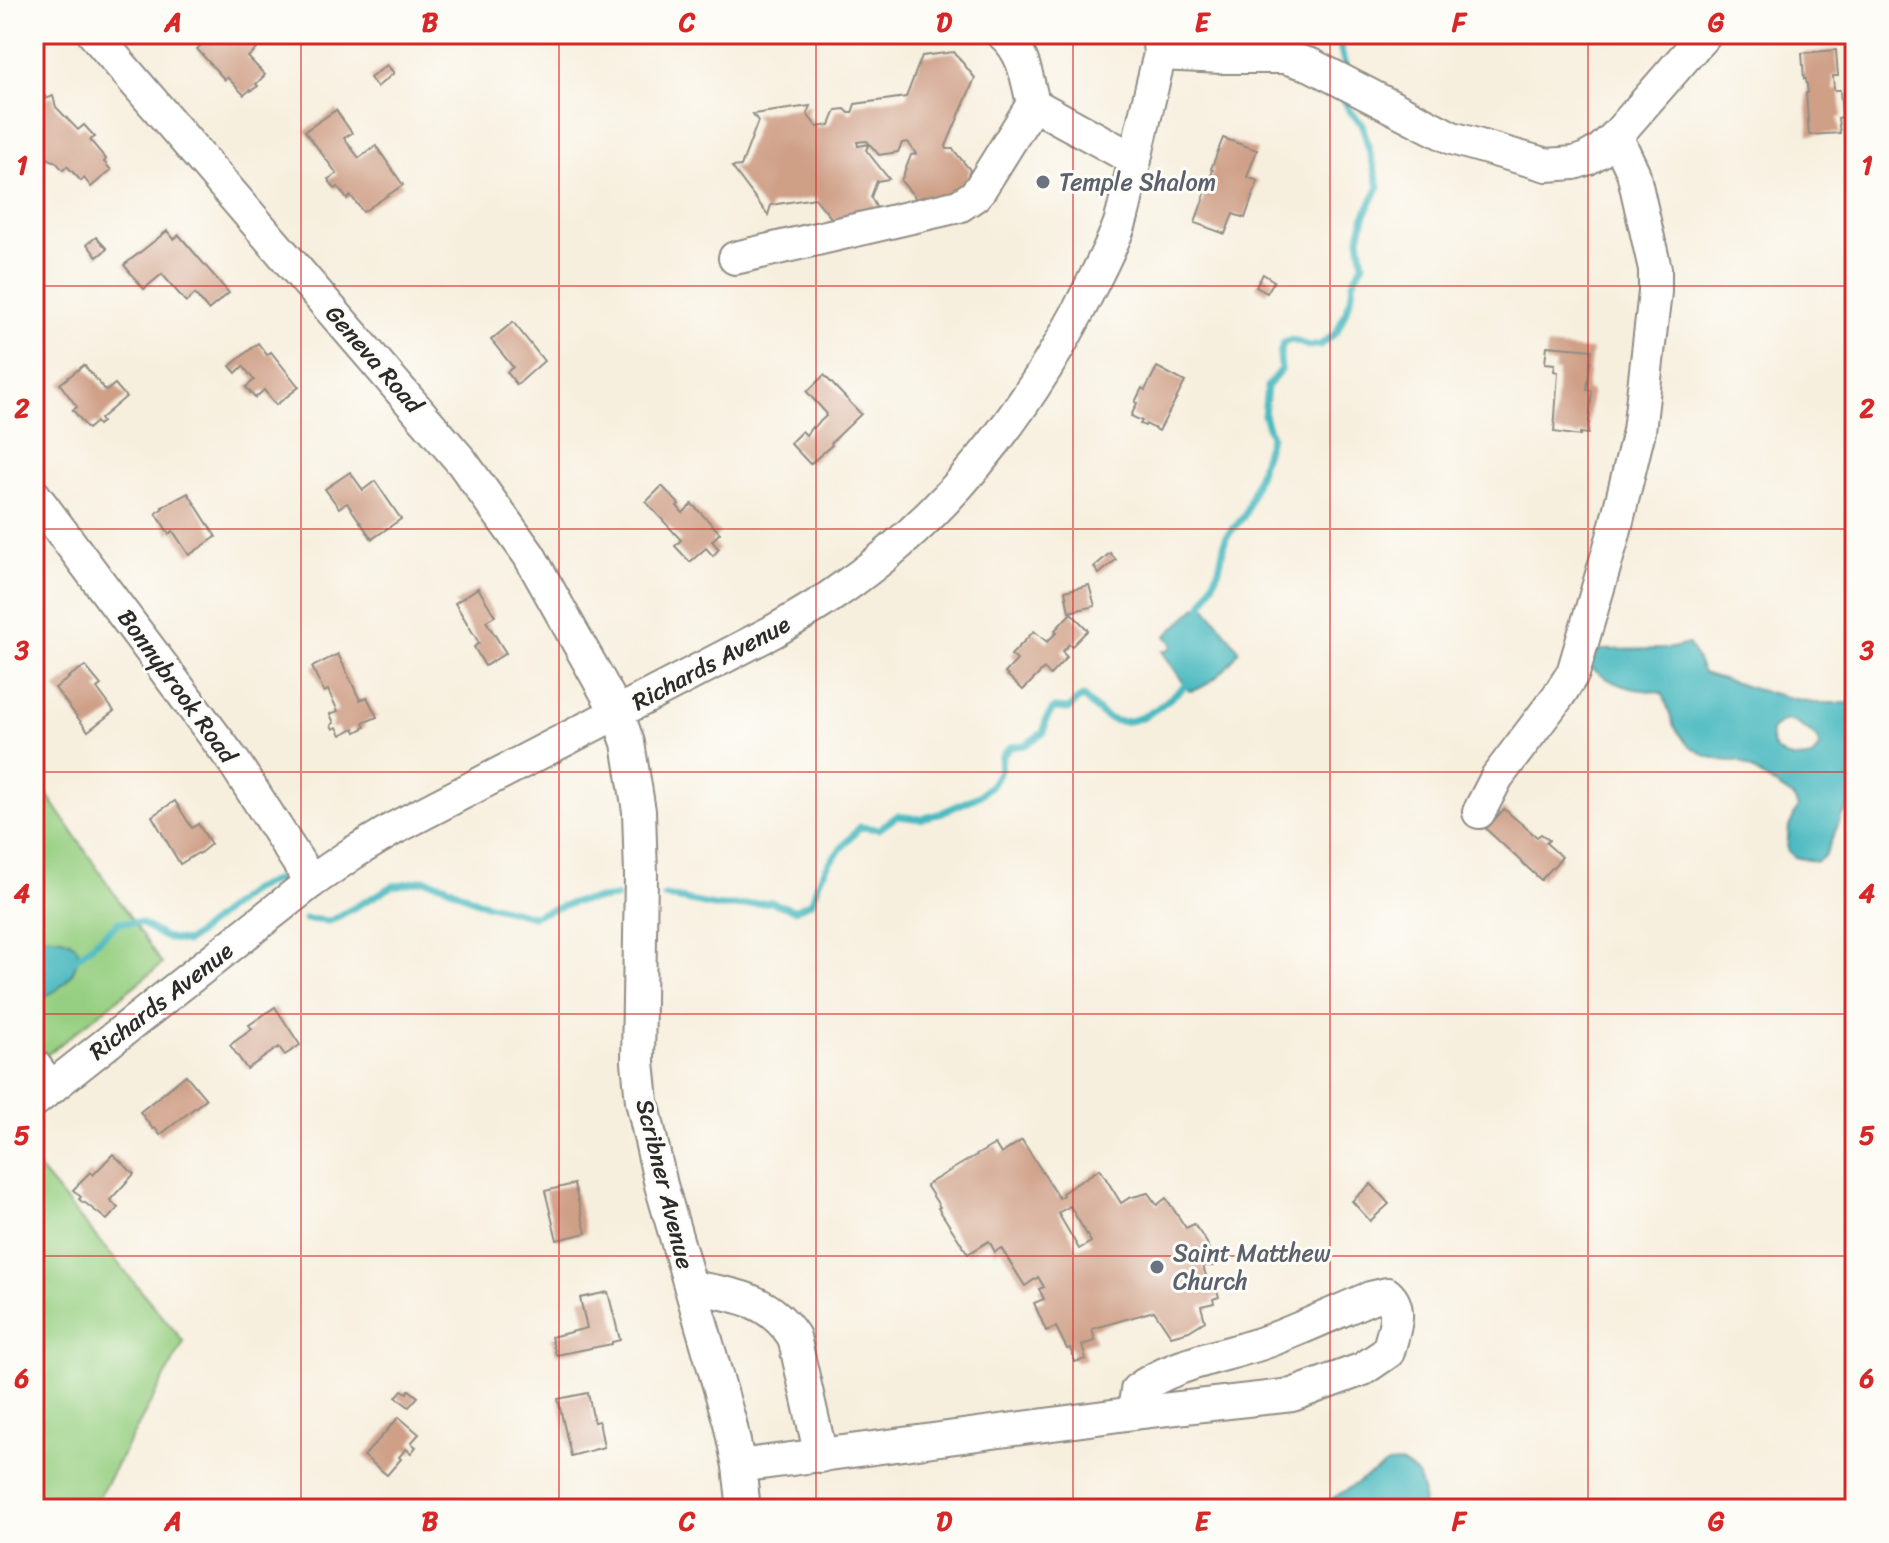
<svg xmlns="http://www.w3.org/2000/svg" width="1889" height="1543" font-family="Sriracha,sans-serif">
	<style>
		.green { fill: #96cf81; stroke: #607d56; stroke-width: 2 }
		.water { fill: #4ab9c0; stroke: #3a7276; stroke-width: 2; fill-rule: evenodd }
		.lines { fill: none; stroke-linecap: round; stroke-linejoin: round }
		.stream { stroke: #4ab9c0; stroke-width: 7 }
		.building { fill: #cf9f86; fill-rule: evenodd }
		.minor-casing { stroke: #918d84; stroke-width: 36 }
		.minor { stroke: #fff; stroke-width: 32 }
		.grid { fill: none; stroke: #d62828; stroke-width: 2; stroke-opacity: 0.55 }
		.worship-dot { fill: #6b7280; stroke: #fdfcf7; stroke-width: 3 }
		.labels { text-anchor: middle; dominant-baseline: central; stroke-width: 6; stroke-linejoin: round; paint-order: stroke }
		.worship-label { font-size: 24px; fill: #5b616d; stroke: #fdfcf7; text-anchor: start }
		.street-label { font-size: 24px; fill: #2b2b2b; stroke: #fdfcf7 }
		.neatline { fill: none; stroke: #d62828; stroke-width: 3 }
		.grid-label { font-size: 26px; text-anchor: middle; font-weight: bold; fill: #d62828 }
	</style>
	<rect width="100%" height="100%" fill="#fdfcf7"/>
	<filter id="ink" filterUnits="userSpaceOnUse"><feTurbulence type="fractalNoise" baseFrequency=".0125" numOctaves="2"/><feDisplacementMap in="SourceGraphic" scale="16" xChannelSelector="R" yChannelSelector="G"/><feConvolveMatrix kernelMatrix="1 2 1 2 8 2 1 2 1" color-interpolation-filters="sRGB"/></filter>
	<filter id="wash" filterUnits="userSpaceOnUse"><feTurbulence type="fractalNoise" baseFrequency=".006" numOctaves="4" result="noise"/><feDisplacementMap in="SourceGraphic" scale="32" xChannelSelector="R" yChannelSelector="G"/><feGaussianBlur stdDeviation="1.8" result="paint"/><feColorMatrix in="noise" values="0 0 0 0 0 0 0 0 0 0 0 0 0 0 0 0 0 1.4 0 .05"/><feComposite in="paint" operator="in"/></filter>
	<g filter="url(#wash)">
		<rect width="100%" height="100%" fill="#f7efde"/>
		<g class="green">
			<polygon points="34,775 162,964 34,1065"/>
			<polygon points="34,1163 184,1342 95,1504 83,1509 34,1509"/>
		</g>
		<g class="water">
			<path d="M1198 606 1206 607 1239 650C1232 665 1206 690 1189 691L1162 651H1167L1171 648 1172 643 1166 636Z"/>
			<path d="M1689 644 1703 673 1758 690 1813 703H1855V800L1842 815 1825 856 1816 862 1795 857 1787 850 1789 827 1798 807 1793 797 1739 761H1727L1706 756 1687 744 1674 726 1663 694C1652 690 1643 691 1631 688 1616 685 1603 677 1591 668L1590 657 1598 650 1667 649ZM1787 720C1799 723 1810 731 1818 740L1819 747 1812 757C1793 762 1768 756 1771 731L1779 723Z"/>
			<path d="M34 937C50 937 68 934 78 949 79 973 58 996 34 999Z"/>
			<path d="M1401 1463C1420 1473 1427 1488 1421 1509H1280L1320 1506 1388 1464Z"/>
		</g>
		<g class="lines">
			<g class="stream">
				<polyline points="1337,34 1347,74"/>
				<polyline points="1200,616 1202,607 1219,569 1226,537 1245,515 1271,436 1264,415 1267,387 1281,369 1280,354 1283,343 1292,340 1308,346 1320,345 1337,332 1351,299 1353,282 1363,263 1359,238 1364,217 1379,186 1362,124 1349,110 1342,96"/>
				<path d="M665 896 714 906H738L771 902 794 910 812 902C821 866 836 855 860 827L879 829 897 816 921 819 941 813 979 796 992 784 1000 771 1002 756 1011 747 1025 745 1044 732 1046 719 1054 708 1069 709 1076 701 1083 697C1092 705 1101 716 1113 720 1141 728 1166 701 1185 686L1187 679"/>
				<polyline points="305,919 330,921 393,886 425,880 444,885 478,902 533,916 574,902 616,897"/>
				<polyline points="72,962 119,922 141,923 164,937 187,942 250,891 278,879"/>
			</g>
		</g>
		<g id="blocks">
			<g class="building">
				<polygon points="212,34 222,34 228,42 237,34 242,34 257,49 248,57 265,75 256,84 258,86 251,91 250,90 244,95 227,77 225,80 197,49"/>
				<polygon points="1836,50 1838,76 1833,76 1834,90 1840,90 1842,117 1838,118 1840,133 1809,135 1806,93 1808,93 1806,79 1804,79 1802,53"/>
				<polygon points="954,52 975,78 946,146 947,149 953,149 970,170 960,196 919,202 901,181 911,155 916,154 908,142 902,143 898,152 879,155 867,141 857,142 858,146 869,144 866,150 889,179 877,181 871,197 879,213 836,224 815,198 771,205 768,215 732,167 741,166 758,121 753,114 810,106 807,114 817,127 830,125 836,110 845,109 849,113 852,113 855,104 906,97 922,56"/>
				<polygon points="387,65 394,73 377,87 370,78"/>
				<polygon points="45,96 46,99 53,96 56,107 78,130 84,125 95,137 90,140 106,159 104,162 111,170 91,187 84,178 81,181 67,166 63,170 56,162 47,158 37,167 34,164 34,145 36,143 34,142 34,100"/>
				<polygon points="336,110 352,133 344,138 359,158 376,146 403,185 363,212 351,196 347,199 338,187 335,189 328,179 337,174 305,131"/>
				<polygon points="1223,138 1257,150 1247,177 1258,181 1245,218 1233,214 1225,234 1195,223 1213,170 1211,169"/>
				<polygon points="167,231 174,239 179,235 229,293 208,310 195,294 186,302 162,274 144,289 124,265"/>
				<polygon points="96,237 107,249 97,257 87,244"/>
				<polygon points="1263,274 1274,281 1267,293 1256,287"/>
				<polygon points="513,322 544,361 517,385 507,372 513,367 491,340"/>
				<polygon points="258,343 267,355 271,352 299,387 276,405 264,390 255,398 246,387 254,380 243,366 236,373 230,366"/>
				<polygon points="1547,346 1592,350 1587,390 1592,391 1588,434 1580,433 1580,436 1554,432 1558,372 1554,371 1555,364 1545,363"/>
				<polygon points="84,365 106,391 115,384 126,397 100,419 102,422 98,425 96,422 88,429 73,410 77,407 60,384"/>
				<polygon points="1157,367 1185,382 1159,431 1146,424 1145,426 1140,424 1142,421 1131,416 1137,403 1135,402 1142,388 1145,390"/>
				<polygon points="824,375 861,414 831,443 832,445 810,464 790,443 802,431 806,435 812,427 813,428 826,416 825,414 826,413 807,392"/>
				<polygon points="350,472 363,490 375,481 401,519 372,539 347,503 339,508 325,489"/>
				<polygon points="662,486 679,504 677,506 683,513 692,504 720,533 712,541 719,549 713,556 706,548 690,562 675,546 681,540 646,502"/>
				<polygon points="188,493 216,537 189,555 173,531 169,534 156,513 163,508 162,507"/>
				<polygon points="1110,553 1116,560 1099,574 1094,567"/>
				<polygon points="1089,585 1095,606 1069,612 1065,591"/>
				<polygon points="478,588 495,616 486,621 506,653 485,666 474,647 479,643 455,603"/>
				<polygon points="1071,613 1088,630 1072,646 1069,644 1062,652 1067,657 1050,675 1044,669 1023,690 1005,673 1017,660 1011,655 1034,631 1047,642 1057,632 1055,630"/>
				<polygon points="338,654 360,700 367,697 377,717 363,723 365,727 356,732 354,728 341,735 337,727 333,729 331,725 334,723 330,714 338,711 328,690 324,692 312,667"/>
				<polygon points="85,666 101,685 97,688 114,711 88,731 55,688 69,678 68,677"/>
				<polygon points="175,801 192,828 198,824 211,844 199,854 198,853 180,864 152,816"/>
				<polygon points="1504,809 1537,837 1541,834 1549,840 1546,843 1562,857 1541,880 1486,829"/>
				<polygon points="275,1007 300,1045 285,1055 279,1047 247,1069 230,1045 252,1029 249,1025"/>
				<polygon points="186,1075 206,1099 160,1135 155,1128 153,1129 140,1112"/>
				<path d="M1022 1140 1059 1198 1063 1195 1062 1193 1100 1169 1121 1203 1129 1198 1148 1193 1157 1205 1166 1198 1186 1228 1194 1224 1207 1243 1213 1266H1203L1209 1285 1215 1283 1219 1297 1213 1299 1214 1303 1201 1306 1205 1321 1189 1331 1171 1336 1154 1311 1092 1329 1095 1341 1082 1345 1086 1359 1075 1362 1071 1348 1067 1349 1056 1327 1046 1331 1034 1303 1044 1299 1039 1289 1044 1287 1038 1277 1025 1286 1001 1248 995 1252 989 1241 968 1254 938 1208 940 1207 926 1185 995 1144 1001 1154ZM1070 1206 1091 1242 1079 1249 1058 1213Z"/>
				<polygon points="113,1154 134,1174 110,1200 118,1208 107,1220 84,1202 83,1203 79,1199 81,1197 73,1190 90,1172 93,1175"/>
				<polygon points="574,1184 586,1233 557,1240 545,1191"/>
				<polygon points="1371,1184 1389,1204 1370,1221 1352,1201"/>
				<polygon points="608,1292 620,1340 612,1342 612,1344 556,1355 551,1337 587,1328 580,1298"/>
				<polygon points="402,1390 407,1393 409,1390 418,1397 409,1407 396,1397"/>
				<polygon points="588,1393 594,1422 599,1421 604,1447 571,1456 558,1399"/>
				<polygon points="399,1417 419,1434 411,1443 416,1447 411,1453 406,1449 399,1457 401,1459 387,1475 364,1456"/>
			</g>
		</g>
	</g>
	<g filter="url(#ink)">
		<use href="#blocks" fill-opacity="0" stroke="#918d84" stroke-width="2"/>
		<g class="lines">
			<defs>
				<g id="minor">
					<polyline points="94,34 462,462 529,555 617,712 628,743 639,811 641,875 638,1062 642,1101 661,1185 730,1423 739,1466 744,1509"/>
					<path d="M1003 34C1024 52 1027 78 1033 104"/>
					<polyline points="1160,54 1222,57 1284,57 1311,65 1452,138 1547,165 1574,163 1586,159 1600,151 1616,136 1705,34"/>
					<polyline points="735,258 959,206 974,196 980,189 1033,104 1135,160"/>
					<polyline points="34,495 234,762 311,882"/>
					<polyline points="1479,812 1497,777 1559,695 1573,673 1613,537 1639,431 1655,292 1655,269 1633,172 1616,136"/>
					<polyline points="34,1065 51,1088"/>
					<path d="M34 1101 311 882 353 853 393 829 772 632C793 620 814 608 834 594 949 516 1034 404 1094 280 1102 264 1110 248 1117 231 1125 213 1127 191 1132 172 1141 133 1150 94 1160 54L1158 34"/>
					<path d="M691 1287C734 1295 769 1298 794 1337L821 1456"/>
					<path d="M739 1466 1134 1413 1292 1395 1363 1369 1388 1352C1393 1332 1404 1309 1387 1294L1370 1298C1337 1312 1305 1327 1271 1340 1229 1356 1174 1362 1137 1390L1134 1413"/>
				</g>
			</defs>
			<use href="#minor" class="minor-casing"/>
			<use href="#minor" class="minor"/>
		</g>
	</g>
	<path class="grid" d="M301 34V1509M559 34V1509M816 34V1509M1073 34V1509M1330 34V1509M1588 34V1509M34 286H1855M34 529H1855M34 772H1855M34 1014H1855M34 1256H1855"/>
	<g class="worship-dot">
		<circle cx="1043" cy="182" r="8"/>
		<circle cx="1157" cy="1267" r="8"/>
	</g>
	<g class="labels">
		<g class="worship-label">
			<text x="1059" y="182">Temple Shalom</text>
			<text x="1173" y="1253">Saint Matthew<tspan x="1173" dy="28">Church</tspan></text>
		</g>
		<g class="street-label">
			<text transform="translate(374 359) rotate(49)">Geneva Road</text>
			<text transform="translate(711 663) rotate(-28)">Richards Avenue</text>
			<text transform="translate(177 686) rotate(54)">Bonnybrook Road</text>
			<text transform="translate(161 1001) rotate(-38)">Richards Avenue</text>
			<text transform="translate(665 1184) rotate(76)">Scribner Avenue</text>
		</g>
	</g>
	<rect width="1889" height="1543" fill="none" stroke="#fdfcf7" stroke-width="88"/>
	<rect x="44" y="44" width="1801" height="1455" class="neatline"/>
	<g class="grid-label">
		<text x="173" y="31">A</text>
		<text x="430" y="31">B</text>
		<text x="687" y="31">C</text>
		<text x="944" y="31">D</text>
		<text x="1202" y="31">E</text>
		<text x="1459" y="31">F</text>
		<text x="1716" y="31">G</text>
		<text x="22" y="174">1</text>
		<text x="1867" y="174">1</text>
		<text x="22" y="417">2</text>
		<text x="1867" y="417">2</text>
		<text x="22" y="659">3</text>
		<text x="1867" y="659">3</text>
		<text x="22" y="902">4</text>
		<text x="1867" y="902">4</text>
		<text x="22" y="1144">5</text>
		<text x="1867" y="1144">5</text>
		<text x="22" y="1387">6</text>
		<text x="1867" y="1387">6</text>
		<text x="173" y="1530">A</text>
		<text x="430" y="1530">B</text>
		<text x="687" y="1530">C</text>
		<text x="944" y="1530">D</text>
		<text x="1202" y="1530">E</text>
		<text x="1459" y="1530">F</text>
		<text x="1716" y="1530">G</text>
	</g>
</svg>
